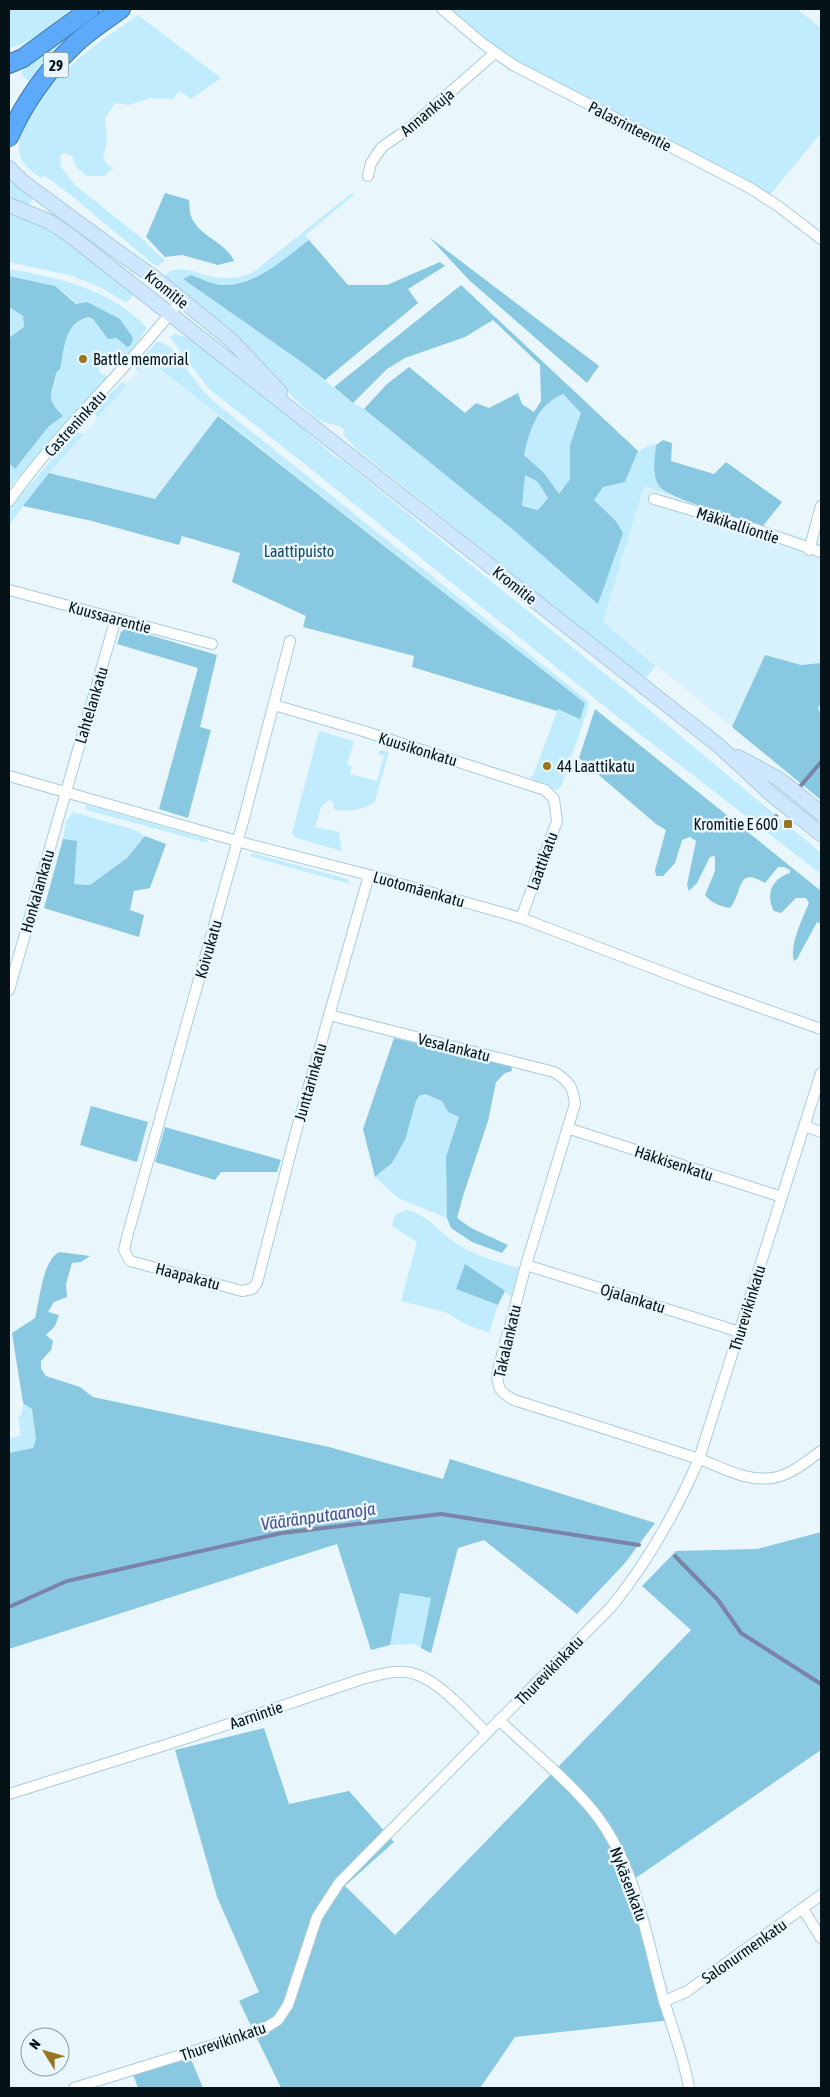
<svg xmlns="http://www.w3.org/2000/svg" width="830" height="2097" font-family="'Asap Condensed',sans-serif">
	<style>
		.built { fill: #d8f2fd }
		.green { fill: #c0ecfe }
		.forest { fill: #88c8e1; fill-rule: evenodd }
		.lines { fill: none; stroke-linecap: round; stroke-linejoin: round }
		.stream { stroke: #7b83a9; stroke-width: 4 }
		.street-casing { stroke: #a9ccda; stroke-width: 12 }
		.secondary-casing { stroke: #a9ccda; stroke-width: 16 }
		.highway-casing { stroke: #3e75ab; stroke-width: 20 }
		.street { stroke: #fff; stroke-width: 10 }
		.secondary { stroke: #cee6fe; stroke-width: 14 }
		.highway { stroke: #5daafa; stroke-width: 18 }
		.poi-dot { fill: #987620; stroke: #e9f7fd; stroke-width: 2 }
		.labels { text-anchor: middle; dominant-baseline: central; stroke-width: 5; stroke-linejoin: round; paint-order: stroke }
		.shield { fill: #e9f7fd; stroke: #49575c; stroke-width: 1 }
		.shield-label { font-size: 15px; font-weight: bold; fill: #051217 }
		.street-label { font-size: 16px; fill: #051217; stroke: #e9f7fd }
		.poi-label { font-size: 16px; fill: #051217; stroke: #e9f7fd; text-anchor: start }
		.park-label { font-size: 16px; fill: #144b5d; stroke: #e9f7fd }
		.water-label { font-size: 18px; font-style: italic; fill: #4b4f8f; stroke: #e9f7fd }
	</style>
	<rect width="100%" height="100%" fill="#e9f7fd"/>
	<g class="built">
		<polygon points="147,360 218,416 155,499 49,473"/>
		<polygon points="644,486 763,526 821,542 821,716 818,708 775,762 603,622"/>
	</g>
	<g class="green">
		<path d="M9 9H72C53 22 32 44 9 48Z"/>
		<polygon points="100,9 105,9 59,47 30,82 22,75 22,71"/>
		<polygon points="447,9 797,9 821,28 821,133 769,196 527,68 489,44"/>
		<path d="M138 15 221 78 191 99 180 91 172 99 150 98 129 105 115 103 105 118 107 142 103 158 108 165 114 168 104 176H87L77 168 72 156 65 153 60 155 61 167 75 185 145 241 165 261 158 266 153 264 71 195 45 176 41 178C33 172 23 166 20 156 17 142 22 131 28 120 52 73 96 44 138 15Z"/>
		<polygon points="9,178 33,199 28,205 9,198"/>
		<path d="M352 193 354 195 305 235 309 240C283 259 255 287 221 285 211 284 200 278 191 275L183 279 303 363 353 403 364 409 511 528 598 604 615 520 594 500 602 487 625 482 638 451 653 444 656 445 654 473 660 487 678 497 644 486 603 622 656 666 645 679 359 451 343 435 344 429C336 423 326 425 317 418 286 395 264 363 236 336 214 316 188 298 164 279L167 273C181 264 198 274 213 277 226 279 239 278 252 273Z"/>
		<polygon points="9,212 61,236 133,292 133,295 126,303 102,288 73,276 9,262"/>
		<path d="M9 269C59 278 111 289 147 328L131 351 122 360 101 358 99 372 108 377 9 488V463L15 469 49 426 63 416 51 403 50 398 56 380 55 376 61 365 67 332 77 322 89 317 93 319 105 335 117 338 131 345 55 286 9 276Z"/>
		<polygon points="9,307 23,316 24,328 9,338"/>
		<polygon points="175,334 190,338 281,409 335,457 343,461 635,698 821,853 821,874 619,718 306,465 209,389 170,338 170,336"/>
		<polygon points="157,342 162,342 172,349 203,391 217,404 588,701 589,705 561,787 556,790 531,778 530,776 533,776 558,709 585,703 148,360 138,371 134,366"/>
		<polygon points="122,382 128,384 97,418 94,410"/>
		<path d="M563 394 581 413 570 445V479L559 495 544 473 524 455C530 429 537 406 563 394Z"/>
		<polygon points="75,432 84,434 49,473 9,525 9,509"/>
		<polygon points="525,475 538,482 549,498 538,510 522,506"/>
		<path d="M319 731 354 741 347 765 352 766 350 774 377 781 384 756 378 754 380 750 389 752 375 801C366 810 346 813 334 809L333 802 329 800 321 807 315 827 339 832 342 851 296 838 292 833Z"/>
		<polygon points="87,805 206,839 208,843 87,810 85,807"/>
		<polygon points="73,812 135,830 145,836 127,858 90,885 73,884 74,863 63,839 66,821"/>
		<polygon points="252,853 347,879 350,884 252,857 250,855"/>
		<polygon points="425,1094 442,1101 448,1112 459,1117 446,1157 447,1218 398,1198 375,1177 392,1163 405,1140 416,1101 419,1096"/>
		<path d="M407 1210C426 1214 439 1231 454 1242 473 1255 497 1262 519 1268L511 1297 505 1291 456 1289 498 1305 489 1333 467 1325 445 1312 401 1301 417 1242 392 1226 395 1214Z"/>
		<polygon points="23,1403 32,1409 36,1439 33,1448 9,1453 9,1438 21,1436 18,1416 22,1415"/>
		<polygon points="400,1593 431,1598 421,1648 415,1644 390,1645"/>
	</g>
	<g class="forest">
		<path d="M165 193 189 200C190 204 189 211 191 216 199 237 226 242 234 261L218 265 182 255 165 257 146 237Z"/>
		<polygon points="429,237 599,366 587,383 469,280"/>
		<path d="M309 240 348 285H387L440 262 445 266 408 289 418 303 325 380 303 363 183 279 191 275C200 278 211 284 221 285 255 287 283 259 309 240Z"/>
		<path d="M9 276 55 286 76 304 87 302 120 319 133 338 131 345 127 347 117 338 108 339 93 319 89 317C63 322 65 350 60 369L56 373C52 398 44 396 63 416L49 426 15 469 9 463V338L24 327 23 316 9 307Z"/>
		<path d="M461 285 638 451 625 482 603 487 594 500 615 520 623 533 598 604 511 528 364 409 387 384 409 367 465 413 476 403 489 408 518 393 522 404 534 412 541 401 540 365 493 320 465 337 405 358 387 369 353 403 334 387ZM563 394 581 413 570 445V479L559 494 544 473 524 455C530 429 537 405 563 394ZM525 475 538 482 548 498 538 510 522 506Z"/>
		<polygon points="218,416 585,703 580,719 558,709 557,711 412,667 414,656 303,627 306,616 232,582 240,553 182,536 179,545 92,521 23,506 49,473 155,499"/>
		<path d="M663 440 672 443 671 461 714 474 726 462 782 502 763 526C743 519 672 500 660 487 651 476 655 458 656 445Z"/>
		<polygon points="126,628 217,655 200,727 211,730 188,818 159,809 198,668 117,644 121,632"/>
		<polygon points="765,655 801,665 821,663 821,703 818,708 821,716 821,800 732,727"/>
		<path d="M595 709 821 891V924L817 922 797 959 794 961C789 946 803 917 809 903L806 898H796L781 913 774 911C765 895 772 878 790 873V870L784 867H778L765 883C736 865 743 893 730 908 721 907 710 902 705 895L715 871V856L710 857 697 883 689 891 687 885 696 841 690 837 682 840 675 863 663 876H656L655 870 666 830 656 824 579 758Z"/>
		<polygon points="145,836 166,844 150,888 134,891 130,910 144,915 139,937 44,908 63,839 77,841 74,884 90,885 127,858"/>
		<polygon points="394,1038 511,1065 512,1071 505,1073 496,1082 488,1121 463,1196 457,1218 471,1228 508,1245 502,1253 472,1242 451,1228 447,1218 446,1157 459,1117 448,1112 442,1101 425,1094 419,1096 416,1101 405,1140 392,1163 375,1177 363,1129"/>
		<polygon points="91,1106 148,1122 137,1162 80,1145"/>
		<polygon points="165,1127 281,1160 277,1172 221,1172 215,1180 155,1162"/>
		<path d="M59 1252 90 1256 81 1262 72 1263 66 1284 67 1297 54 1302 48 1312 59 1315 55 1326 46 1335 53 1341 51 1350 41 1361V1369L46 1376 80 1387 93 1397 329 1447 443 1479 450 1459 655 1523 625 1563 577 1614 484 1540 458 1548 431 1653 421 1648 431 1598 400 1593 390 1645 371 1650 337 1544 9 1649V1453L33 1448 36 1439 32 1409 23 1403 12 1333 35 1318C40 1299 42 1262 59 1252Z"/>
		<polygon points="465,1264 505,1291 498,1305 456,1289"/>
		<polygon points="821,1532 821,1750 630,1882 671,2020 515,2037 480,2088 281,2088 239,2001 259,1992 217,1897 175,1750 264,1728 289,1804 349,1791 394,1842 345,1886 395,1935 691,1630 642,1586 676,1551 757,1549"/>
		<polygon points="188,2052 203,2088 138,2088 131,2069"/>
	</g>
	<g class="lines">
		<g class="stream">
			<polyline points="797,790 821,762"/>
			<polyline points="772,821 776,816"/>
			<polyline points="675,1556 718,1600 741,1633 821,1684"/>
			<polyline points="9,1607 67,1581 282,1533 441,1514 639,1545"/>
		</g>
		<defs>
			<g id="street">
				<polyline points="442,9 482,43 513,65 750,188 778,206 821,239"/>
				<polyline points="368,176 371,163 382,147 408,129 495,53"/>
				<polyline points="654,499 752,528 821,552"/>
				<path d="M9 501C60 429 127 370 181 300"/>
				<polyline points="809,550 821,506"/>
				<polyline points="9,590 212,644"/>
				<polyline points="290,641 244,818 127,1237 124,1250 130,1261 242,1291 252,1289 257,1283 297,1128 369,875"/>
				<polyline points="274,705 363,731 545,790 554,799 557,821 521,918"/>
				<polyline points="9,776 251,845 369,875 521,918 705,988 821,1029"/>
				<polyline points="9,990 116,618"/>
				<path d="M329 1015 554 1072C569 1081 573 1087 575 1104L526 1265 497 1374C498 1390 500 1392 514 1400 575 1419 635 1438 696 1458 721 1466 744 1482 772 1478 790 1476 807 1461 821 1451"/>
				<polyline points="805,1126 821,1132"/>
				<polyline points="567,1128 782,1197"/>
				<polyline points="526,1265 740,1332"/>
				<path d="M499 1720C529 1749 572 1783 597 1816 637 1869 646 1938 664 2001 673 2030 684 2058 689 2088"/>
				<path d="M9 1794 178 1741 362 1679C378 1675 399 1668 415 1674 441 1682 467 1714 487 1733"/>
				<polyline points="803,1909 821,1938"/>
				<polyline points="664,2001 686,1992 821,1895"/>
				<path d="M74 2088 262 2030 278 2020 288 2005 317 1917 339 1883 612 1606C649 1560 676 1512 699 1459L821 1073"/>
			</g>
			<g id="secondary">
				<polyline points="9,168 23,182 114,249 155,278 231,340 280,392"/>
				<polyline points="9,205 50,222 72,237 718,745 771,794 821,834"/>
				<polyline points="738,757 779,779 821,813"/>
			</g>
			<g id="highway">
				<polyline points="9,64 23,58 90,9"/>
				<path d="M9 137C24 103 46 72 73 46 87 32 105 21 121 9"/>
			</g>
		</defs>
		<use href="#street" class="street-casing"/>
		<use href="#secondary" class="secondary-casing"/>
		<use href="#highway" class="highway-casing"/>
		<use href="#street" class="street"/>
		<use href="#secondary" class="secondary"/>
		<use href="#highway" class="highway"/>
	</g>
	<g class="poi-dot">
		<circle cx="83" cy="359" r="5"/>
		<circle cx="547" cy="766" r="5"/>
		<rect x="783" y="819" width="10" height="10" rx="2.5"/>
	</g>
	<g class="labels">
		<rect class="shield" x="43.5" y="52.5" width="25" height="25" rx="4"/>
		<g class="shield-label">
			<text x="56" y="65">29</text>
		</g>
		<g class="street-label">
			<text transform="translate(427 112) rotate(-40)">Annankuja</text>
			<text transform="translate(630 126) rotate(27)">Palasrinteentie</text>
			<text transform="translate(167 289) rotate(39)">Kromitie</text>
			<text transform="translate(75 423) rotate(-48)">Castreninkatu</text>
			<text transform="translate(738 525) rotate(18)">Mäkikalliontie</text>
			<text transform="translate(515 585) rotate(38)">Kromitie</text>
			<text transform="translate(110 617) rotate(15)">Kuussaarentie</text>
			<text transform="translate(91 705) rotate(-73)">Lahtelankatu</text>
			<text transform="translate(418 749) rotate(17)">Kuusikonkatu</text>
			<text transform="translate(542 861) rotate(-70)">Laattikatu</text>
			<text transform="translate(419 889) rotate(16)">Luotomäenkatu</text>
			<text transform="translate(37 891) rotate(-74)">Honkalankatu</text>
			<text transform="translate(208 949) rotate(-74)">Koivukatu</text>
			<text transform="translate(454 1047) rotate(14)">Vesalankatu</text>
			<text transform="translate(310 1082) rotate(-74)">Junttarinkatu</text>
			<text transform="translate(674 1163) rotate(18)">Häkkisenkatu</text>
			<text transform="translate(188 1276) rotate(15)">Haapakatu</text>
			<text transform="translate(633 1298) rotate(17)">Ojalankatu</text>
			<text transform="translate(747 1308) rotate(-73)">Thurevikinkatu</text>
			<text transform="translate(507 1341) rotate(-77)">Takalankatu</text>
			<text transform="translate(549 1670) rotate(-46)">Thurevikinkatu</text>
			<text transform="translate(256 1715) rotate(-19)">Aarnintie</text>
			<text transform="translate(629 1884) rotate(69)">Nykäsenkatu</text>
			<text transform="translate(744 1951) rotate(-35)">Salonurmenkatu</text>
			<text transform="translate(223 2041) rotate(-19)">Thurevikinkatu</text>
		</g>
		<g class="poi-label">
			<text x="93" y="359">Battle memorial</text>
			<text x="557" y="766">44 Laattikatu</text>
			<text x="778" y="824" text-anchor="end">Kromitie E 600</text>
		</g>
		<g class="park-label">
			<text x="299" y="551">Laattipuisto</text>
		</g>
		<g class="water-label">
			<text transform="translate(318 1516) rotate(-8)">Vääränputaanoja</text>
		</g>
	</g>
	<rect width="830" height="2097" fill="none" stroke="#051217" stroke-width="20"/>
	<g transform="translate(45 2052) rotate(307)"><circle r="24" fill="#e9f7fd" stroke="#8e9ba1"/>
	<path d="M0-4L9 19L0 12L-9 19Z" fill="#987620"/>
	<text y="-8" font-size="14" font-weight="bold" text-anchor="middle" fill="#051217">N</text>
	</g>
</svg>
